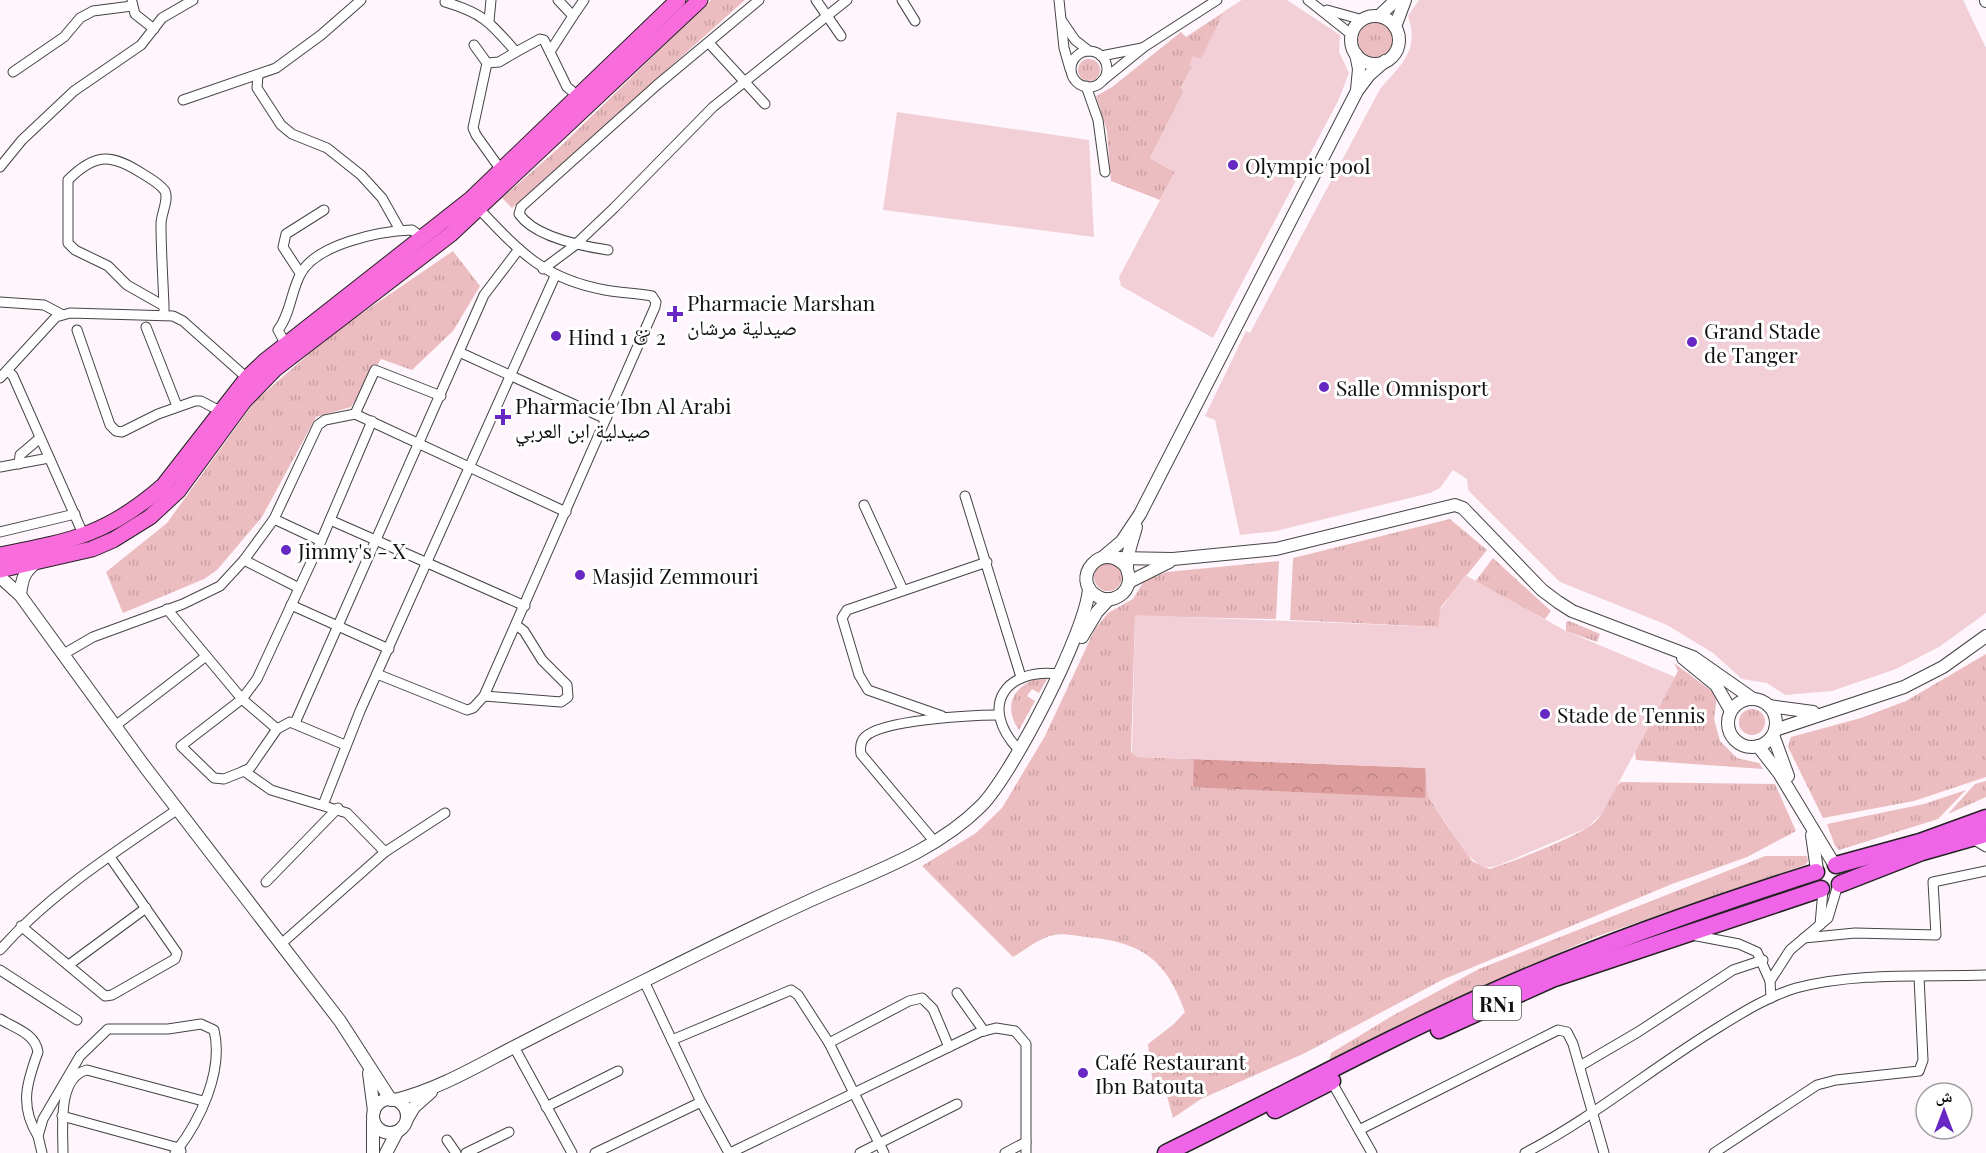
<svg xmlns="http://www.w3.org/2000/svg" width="1986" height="1153" font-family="'Playfair Display','Noto Naskh Arabic',serif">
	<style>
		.grass { fill: url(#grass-tufts) }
		.forest { fill: url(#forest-crowns) }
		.pitch { fill: #f2cfd6 }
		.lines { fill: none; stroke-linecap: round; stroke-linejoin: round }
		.minor-casing { stroke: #444; stroke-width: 11 }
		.tertiary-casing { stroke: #444; stroke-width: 14 }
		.primary-casing { stroke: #222; stroke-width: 17 }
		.trunk-casing { stroke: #222; stroke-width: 19 }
		.minor { stroke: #fff; stroke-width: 9 }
		.tertiary { stroke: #fff; stroke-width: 12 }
		.primary { stroke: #f86cdb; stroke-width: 15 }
		.trunk { stroke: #f065e8; stroke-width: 16 }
		.poi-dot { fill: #6627c3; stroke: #fff; stroke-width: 2 }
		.labels { text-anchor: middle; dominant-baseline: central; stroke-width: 6; stroke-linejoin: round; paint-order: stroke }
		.shield { fill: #fff; stroke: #585858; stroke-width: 1.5 }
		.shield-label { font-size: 20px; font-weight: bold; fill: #111 }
		.poi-label { font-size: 21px; fill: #111; stroke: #fff; text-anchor: start }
	</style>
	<defs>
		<pattern id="grass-tufts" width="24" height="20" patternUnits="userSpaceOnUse" patternTransform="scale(1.5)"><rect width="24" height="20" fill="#ebbdc0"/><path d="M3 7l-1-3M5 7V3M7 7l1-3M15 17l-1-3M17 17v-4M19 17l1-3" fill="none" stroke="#c8a1a4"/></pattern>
		<pattern id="forest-crowns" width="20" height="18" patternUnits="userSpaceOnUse" patternTransform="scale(1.5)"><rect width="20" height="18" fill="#dc9c9c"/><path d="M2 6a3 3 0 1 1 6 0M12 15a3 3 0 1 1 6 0" fill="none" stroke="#bc8585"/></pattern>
	</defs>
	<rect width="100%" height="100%" fill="#fff5fc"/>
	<g class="grass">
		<polygon points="711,0 745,0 512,208 502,198 562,145"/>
		<polygon points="1242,0 1267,0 1201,60 1193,57 1192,67 1181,88 1184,91 1150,158 1175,172 1160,200 1111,181 1107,131 1096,96 1112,87 1181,32 1186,37"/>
		<circle cx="1376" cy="40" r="18"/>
		<circle cx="1089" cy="70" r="11"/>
		<polygon points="453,251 480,286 453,331 412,370 381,359 351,407 316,417 262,517 217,570 204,579 123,613 106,572 167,523 255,401 333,333"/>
		<polygon points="1450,519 1487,550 1441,607 1439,627 1290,620 1293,558"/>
		<polygon points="1493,558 1551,611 1545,619 1475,582"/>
		<path d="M1279 561 1276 619 1135 616 1131 752 1138 757 1426 768 1428 796 1444 821 1472 861 1489 869C1510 863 1583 835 1596 821 1607 810 1609 791 1621 782L1775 784 1796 831 1747 857 1672 884 1442 980 1305 1053 1201 1099 1173 1118 1165 1089 1153 1084 1148 1044 1174 1024 1185 1012C1166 960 1143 942 1086 937 1077 936 1063 933 1054 935 1041 937 1025 950 1013 957L922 866 976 833 1002 808 1045 736 1095 629 1108 613 1133 599 1144 581 1167 572Z"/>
		<circle cx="1108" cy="577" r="14"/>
		<polygon points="1569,621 1600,634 1597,642 1566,631 1566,622"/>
		<polygon points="1986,654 1986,777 1914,801 1823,818 1788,747 1791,737 1861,718 1906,701"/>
		<polygon points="1674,663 1717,695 1714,719 1720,741 1737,758 1759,763 1763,769 1636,760 1635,752 1678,671"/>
		<path d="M1049 676 1039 693 1032 689 1027 696 1035 701 1019 730C1000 702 1018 680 1049 676Z"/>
		<circle cx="1752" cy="722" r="13"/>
		<polygon points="1986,781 1986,797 1948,814 1975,784"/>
		<polygon points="1966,790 1938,819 1839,850 1835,846 1827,824 1924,804"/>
		<polygon points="1765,856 1807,856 1808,861 1805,865 1595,937 1478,988 1329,1062 1331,1053 1392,1016 1479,969"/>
	</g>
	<polygon class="forest" points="1194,759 1426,768 1425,798 1193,787"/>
	<g class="pitch">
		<polygon points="1242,0 1287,0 1340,35 1339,52 1349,73 1339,99 1213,338 1121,286 1119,277 1175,172 1150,158 1184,91 1181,89 1192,67 1189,66 1193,56 1201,59 1223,13"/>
		<path d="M1419 0H1963L1986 48V613L1939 647 1896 669 1832 691 1785 695 1767 683 1742 679 1713 653 1667 625 1560 582 1468 490 1467 479 1453 470 1440 488 1430 493 1276 531 1240 535 1215 420 1205 416 1246 331 1250 333 1380 89C1401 64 1420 51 1408 16Z"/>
		<polygon points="897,112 1089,140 1094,237 883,210"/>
		<polygon points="1465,575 1566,631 1675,677 1603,812 1587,828 1497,866 1484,868 1468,856 1428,796 1425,768 1138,757 1132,754 1135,615 1438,627 1440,610"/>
	</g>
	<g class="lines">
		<defs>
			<g id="minor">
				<polyline points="816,0 841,36"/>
				<polyline points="902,0 915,21"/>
				<polyline points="1059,0 1064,48 1070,69"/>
				<polyline points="1308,0 1352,35"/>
				<polyline points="132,2 135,14 154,29"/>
				<path d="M445 2C483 13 491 23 516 52L540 39 544 40 567 87 578 96"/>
				<polyline points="1327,10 1363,20"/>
				<polyline points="573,16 584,0"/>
				<polyline points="489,21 491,0"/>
				<polyline points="1062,21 1075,40 1089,51"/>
				<polyline points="709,43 765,104"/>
				<polyline points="474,45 487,63 473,128 476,135 501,170"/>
				<polyline points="551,50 573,16 558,0"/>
				<circle cx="1089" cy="69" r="18"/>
				<polyline points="1101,56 1142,48"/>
				<polyline points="487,63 499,62 516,52"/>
				<polyline points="13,72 64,37 80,18 93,11 132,6"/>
				<polyline points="258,75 257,88 281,125 292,134 327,148 361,175 382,198 400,230"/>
				<polyline points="1102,81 1144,47 1217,0"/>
				<polyline points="1086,86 1098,120 1105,172"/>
				<polyline points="183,100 276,68 321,35 361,0"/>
				<polyline points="0,167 22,140 74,91 141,45 162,18 193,0"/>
				<path d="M608 250C581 246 535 237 519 214L521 207 657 85 759 0"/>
				<polyline points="543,269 574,246 614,208 713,107 847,0"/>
				<polyline points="300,273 283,247 286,234 324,210"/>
				<polyline points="0,302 44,305 61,314"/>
				<path d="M164 306 127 285 108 266 75 250 68 243V180C96 152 112 154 143 174 151 179 159 183 165 191 169 201 161 213 161 224 161 251 163 279 164 306V315"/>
				<polyline points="146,327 177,406"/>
				<polyline points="77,330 110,425 116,431 122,432 158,414 195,401 201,401 220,411"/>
				<path d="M285 343 278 330C290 315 291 292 300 275 315 244 380 231 412 230L423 238"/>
				<polyline points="459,352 606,419"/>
				<polyline points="8,371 13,376 84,536"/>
				<polyline points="0,378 56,317 70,313 173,316 183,321 247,378"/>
				<polyline points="355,414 375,370 441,396"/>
				<polyline points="19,464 20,455 40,438"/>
				<polyline points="0,467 49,458"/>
				<polyline points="965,496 1021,677"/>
				<polyline points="864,505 903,590"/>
				<polyline points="274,519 321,541"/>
				<polyline points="330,520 525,606"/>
				<polyline points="0,532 75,514"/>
				<polyline points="244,560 299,588"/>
				<polyline points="291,605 389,649"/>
				<polyline points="167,609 242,699 277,729"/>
				<polyline points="62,655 93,637 183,604 220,586 244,560 274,519 318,425 325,420 355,414 566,512"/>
				<path d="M377 674 467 710 473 708 484 696 655 307 656 302 652 296C636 293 620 293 605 290 544 279 520 252 479 209"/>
				<polyline points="484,696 561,702 568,697 567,685 542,660 524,631 516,625"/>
				<polyline points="942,716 868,690 859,675 842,618 847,610 987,562"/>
				<polyline points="295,723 484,295 519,249"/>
				<polyline points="115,726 205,657"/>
				<polyline points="345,745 290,722 277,729 250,768 244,771 271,790 347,813 385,852"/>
				<path d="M1018 749C979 707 1004 668 1058 674"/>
				<polyline points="244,771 224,779 214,778 181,746 242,699 257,679 321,541 372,421"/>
				<polyline points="323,805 360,711 555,276"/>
				<polyline points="1971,838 1986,847"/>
				<path d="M934 841 861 754C860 748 860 742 865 737 881 720 973 715 998 715"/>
				<polyline points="266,882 338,808"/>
				<polyline points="1820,925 1823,890"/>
				<polyline points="21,926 105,996 112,995 175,959 177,953 110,857"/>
				<polyline points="1692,935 1739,944 1757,952 1770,981 1771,998"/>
				<polyline points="1804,938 1855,933 1936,935 1933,882 1986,871"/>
				<polyline points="281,944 385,852 445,813"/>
				<path d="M0 950C49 894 117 851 178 809"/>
				<polyline points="70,964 146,908"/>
				<polyline points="0,970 77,1020"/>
				<polyline points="644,981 701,1102 729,1153"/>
				<polyline points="1770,981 1790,950 1828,918 1837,888"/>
				<polyline points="957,993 984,1031"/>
				<path d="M0 1019C14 1028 35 1033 38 1052 27 1082 19 1106 38 1136"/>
				<polyline points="672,1040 791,990 798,995 829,1043"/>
				<polyline points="514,1047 572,1153"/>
				<polyline points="1580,1066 1638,1032 1733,970 1763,960"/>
				<polyline points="1330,1079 1372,1153"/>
				<polyline points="546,1107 618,1071"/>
				<polyline points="62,1116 179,1148 181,1151"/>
				<polyline points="1359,1130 1558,1030 1567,1032 1573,1044 1604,1153"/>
				<polyline points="447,1140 456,1153"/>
				<path d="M42 1153 38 1136 43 1119 80 1056 108 1029H168L201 1024 214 1030C224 1071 200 1121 175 1153"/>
				<path d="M63 1153C63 1129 57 1077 87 1070L203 1101"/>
				<polyline points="466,1153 509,1132"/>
				<polyline points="595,1153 701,1102"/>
				<polyline points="730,1153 980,1032 996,1028 1015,1031 1026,1044 1026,1153"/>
				<polyline points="860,1153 957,1104"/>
				<polyline points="884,1153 829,1043 909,1001 922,998 933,1009 949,1047"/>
				<polyline points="1005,1153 1026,1142"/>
				<path d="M1525 1153C1594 1117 1653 1067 1719 1027 1743 1012 1769 996 1796 988 1857 972 1923 977 1986 975"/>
				<polyline points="1714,1153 1817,1085 1836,1080 1919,1071 1923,1060 1919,977"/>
			</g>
			<g id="tertiary">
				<polyline points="1986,0 1986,1"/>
				<polyline points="1379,16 1396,0"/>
				<circle cx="1375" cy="40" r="24"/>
				<polyline points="1395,27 1405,0"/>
				<polyline points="1356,54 1359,69 1357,90"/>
				<polyline points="1103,557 1122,541 1140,514 1357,91 1369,75 1385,61"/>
				<polyline points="1117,558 1173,559 1276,549 1455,505 1463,508 1542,590 1558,602 1572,611 1693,657 1753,699"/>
				<path d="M1127 568C1102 537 1069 580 1097 596 1104 601 1112 600 1119 596 1124 593 1128 587 1129 581 1130 576 1127 572 1127 568 1126 555 1133 539 1136 527"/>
				<polyline points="0,577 20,595 145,767 340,1021 391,1100"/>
				<polyline points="1129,582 1169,562"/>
				<path d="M20 595C22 579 24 571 37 562"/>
				<polyline points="1082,637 1097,612 1109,599"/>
				<polyline points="1683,658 1716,685 1731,711"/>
				<circle cx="1752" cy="723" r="24"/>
				<polyline points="1769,706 1813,712"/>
				<polyline points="1775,730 1904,687 1943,667 1986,636"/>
				<polyline points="1773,735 1788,776"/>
				<polyline points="1758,746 1779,773 1834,864"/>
				<polyline points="1812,835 1817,870"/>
				<polyline points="369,1073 374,1111"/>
				<circle cx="390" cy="1116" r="17"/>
				<path d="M395 1100C436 1090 472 1069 510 1049 555 1026 599 1003 644 981 698 954 752 927 807 902 867 874 933 854 981 806 1012 775 1087 630 1089 588"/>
				<polyline points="407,1119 414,1107 431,1092"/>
				<polyline points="373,1153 373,1121"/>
				<polyline points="386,1153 397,1132"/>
			</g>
			<g id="primary">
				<path d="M0 555C71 541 107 535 163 486L247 378 265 361 471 199 678 0"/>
				<polyline points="0,570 92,549 113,540 150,517 178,491 244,401 275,369 451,234 700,0"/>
			</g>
			<g id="trunk">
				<polyline points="1836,865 1920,842 1986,818"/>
				<polyline points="1840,884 1922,852 1986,834"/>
				<polyline points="1439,1030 1552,979 1821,889"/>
				<polyline points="1275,1110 1332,1081"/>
				<path d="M1166 1153C1275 1100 1381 1041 1492 992 1597 945 1706 907 1816 872"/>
			</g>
		</defs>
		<use href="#minor" class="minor-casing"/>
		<use href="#tertiary" class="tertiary-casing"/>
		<use href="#primary" class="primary-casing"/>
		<use href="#trunk" class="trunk-casing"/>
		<use href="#minor" class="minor"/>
		<use href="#tertiary" class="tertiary"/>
		<use href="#primary" class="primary"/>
		<use href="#trunk" class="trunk"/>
	</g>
	<g class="poi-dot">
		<circle cx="1233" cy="165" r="6"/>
		<path d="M672 305h6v6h6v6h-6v6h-6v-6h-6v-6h6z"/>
		<circle cx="556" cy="336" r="6"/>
		<circle cx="1692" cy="342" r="6"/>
		<circle cx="1324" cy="387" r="6"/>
		<path d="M500 408h6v6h6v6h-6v6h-6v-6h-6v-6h6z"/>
		<circle cx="286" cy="550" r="6"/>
		<circle cx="580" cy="575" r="6"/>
		<circle cx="1545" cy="714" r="6"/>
		<circle cx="1083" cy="1073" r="6"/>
	</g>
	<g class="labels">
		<rect class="shield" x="1473" y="986" width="48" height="34" rx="4.5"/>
		<g class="shield-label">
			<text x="1497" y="1003">RN1</text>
		</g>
		<g class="poi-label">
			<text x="1245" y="165">Olympic pool</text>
			<text x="687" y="302">Pharmacie Marshan<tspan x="687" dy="24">صيدلية مرشان</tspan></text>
			<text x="1704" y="330">Grand Stade<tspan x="1704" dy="24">de Tanger</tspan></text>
			<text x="568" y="336">Hind 1 &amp; 2</text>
			<text x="1336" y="387">Salle Omnisport</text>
			<text x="515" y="405">Pharmacie Ibn Al Arabi<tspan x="515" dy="24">صيدلية ابن العربي</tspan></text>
			<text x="298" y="550">Jimmy's - X</text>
			<text x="592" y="575">Masjid Zemmouri</text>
			<text x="1557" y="714">Stade de Tennis</text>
			<text x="1095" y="1061">Café Restaurant<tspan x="1095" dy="24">Ibn Batouta</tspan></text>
		</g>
	</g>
	<g transform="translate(1944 1111)"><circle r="28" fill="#ffffff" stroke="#a0a0a0" stroke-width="1.5"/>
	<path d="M0-4.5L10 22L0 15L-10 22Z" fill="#6627c3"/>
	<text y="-9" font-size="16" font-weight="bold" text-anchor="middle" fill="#111111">ش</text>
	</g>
</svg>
